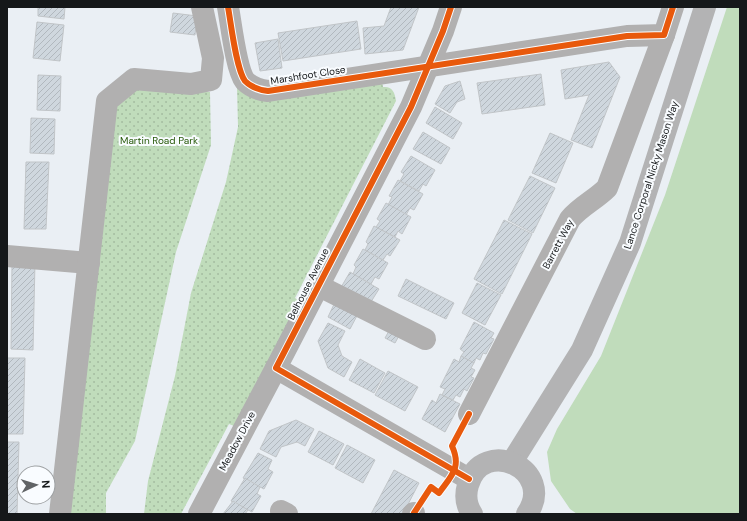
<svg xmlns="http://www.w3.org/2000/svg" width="747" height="521" font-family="'DM Sans',sans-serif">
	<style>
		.green { fill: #c0dcbb }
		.park { fill: url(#park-dots) }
		.building { fill: url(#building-hatch); stroke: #c1c5c8 }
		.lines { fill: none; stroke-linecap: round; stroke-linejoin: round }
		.minor { stroke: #b1b0b0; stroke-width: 22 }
		.major { stroke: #b3b3b4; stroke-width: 22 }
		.cycleway-casing { stroke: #f9fcff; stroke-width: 8 }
		.cycleway { stroke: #e8590c; stroke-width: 6 }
		.labels { text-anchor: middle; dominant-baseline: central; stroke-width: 4; stroke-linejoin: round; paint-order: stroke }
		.street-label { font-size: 10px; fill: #15181a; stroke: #f9fcff }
		.park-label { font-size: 10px; fill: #265808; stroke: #f9fcff }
	</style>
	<defs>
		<pattern id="park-dots" width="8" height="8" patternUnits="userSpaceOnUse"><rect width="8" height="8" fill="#c0dcbb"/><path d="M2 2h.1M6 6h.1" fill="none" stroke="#a4bca0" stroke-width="1.8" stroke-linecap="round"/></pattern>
		<pattern id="building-hatch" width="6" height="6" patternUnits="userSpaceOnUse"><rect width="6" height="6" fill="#cfd7de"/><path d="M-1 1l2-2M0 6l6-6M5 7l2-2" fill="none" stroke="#b1b8be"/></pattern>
	</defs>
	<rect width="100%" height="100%" fill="#eaeff4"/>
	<polygon class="green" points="727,7 740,7 740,514 577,514 570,509 551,481 547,452 557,429 601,356 665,195"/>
	<g class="park">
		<path d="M382 81 383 87C392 86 395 92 396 101L295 298 300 301 234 426 229 424 181 514H144L148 481 175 376 191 293 226 182 238 127 237 86Z"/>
		<polygon points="138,86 210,92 211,145 176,252 135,441 106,493 106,514 65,514 112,104"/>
	</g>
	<g class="building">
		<polygon points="38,7 65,7 64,19 38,16"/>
		<polygon points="391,7 419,7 403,50 365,54 363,28 384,26"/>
		<polygon points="173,13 197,16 195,35 170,32"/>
		<polygon points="357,21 361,49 283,61 278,33"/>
		<polygon points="37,22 64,25 60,61 33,58"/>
		<polygon points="278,39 282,68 260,71 255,43"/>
		<polygon points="609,62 620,77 592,148 571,140 589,95 565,99 561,70"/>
		<polygon points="541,74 545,105 482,114 477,83"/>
		<polygon points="38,75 61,76 60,111 37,110"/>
		<polygon points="460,81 465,99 457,102 450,113 435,104 445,86"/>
		<polygon points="435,107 462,123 453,139 426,123"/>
		<polygon points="31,118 55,119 54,154 30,153"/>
		<polygon points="423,132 450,148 441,164 413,149"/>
		<polygon points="550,133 573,143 556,183 532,173"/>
		<polygon points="411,156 435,170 426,186 423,184 419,191 400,181 404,174 401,172"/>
		<polygon points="26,162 49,162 46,229 24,229"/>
		<polygon points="530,176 555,188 533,233 508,220"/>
		<polygon points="398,180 423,194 414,210 410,208 406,215 388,205 392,197 389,196"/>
		<polygon points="386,203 411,217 402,234 398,231 395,237 376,227 380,221 377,219"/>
		<polygon points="504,220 532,234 502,294 474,279"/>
		<polygon points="374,226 400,240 390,256 387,254 383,260 365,250 368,244 366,242"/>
		<polygon points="363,249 388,263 379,279 375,277 371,284 353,274 356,267 354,265"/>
		<polygon points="12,262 35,262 33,350 11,349"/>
		<polygon points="350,272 379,289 369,305 340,289"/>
		<polygon points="406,279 454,303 446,319 398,296"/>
		<polygon points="477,283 501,295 485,325 462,313"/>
		<polygon points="336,300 359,312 350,329 328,317"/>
		<polygon points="474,322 494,333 491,338 494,339 486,354 483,353 480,360 476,358 474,363 461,356 464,352 460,349"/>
		<polygon points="328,323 345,331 338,345 342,356 352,362 344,377 328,368 318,341"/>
		<polygon points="390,329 400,334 395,343 385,338"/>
		<polygon points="461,356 474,363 471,368 475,370 471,377 474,378 467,391 464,389 460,397 456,395 453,400 442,395 445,389 440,387 454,359 459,362"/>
		<polygon points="7,358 25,358 23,434 7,434"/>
		<polygon points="360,359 385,373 374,393 349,380"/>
		<polygon points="388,371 418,387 405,411 375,395"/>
		<polygon points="440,394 460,404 445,432 422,419 432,400 436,403"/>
		<polygon points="296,420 314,429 305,446 297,442 281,447 276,457 260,449 269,431"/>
		<polygon points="319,431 344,444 333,465 308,452"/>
		<polygon points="7,442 19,442 17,514 7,514"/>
		<polygon points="347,445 375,460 363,483 335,468"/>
		<polygon points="258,453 272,460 268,469 273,472 264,489 243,478"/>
		<polygon points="394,470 419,483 403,514 371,514"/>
		<polygon points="245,478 260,487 257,494 261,496 252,512 231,501"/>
		<polygon points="233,501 248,510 245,514 223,514"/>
	</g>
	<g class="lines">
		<g class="minor">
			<path d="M228 7C231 23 236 69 245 81 251 87 259 90 268 91L627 36 664 35 673 7"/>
			<polyline points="451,7 443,31 411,107 276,368 469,479"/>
			<polyline points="7,256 89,263"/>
			<polyline points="319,286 425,339"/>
			<path d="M469 414 570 219C581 206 595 200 607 188L664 35"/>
			<polyline points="281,511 287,514"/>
			<polyline points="60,514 107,101 134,79 191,84 211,80 213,58 202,7"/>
			<polyline points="199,514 276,368"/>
			<polyline points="413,514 414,513"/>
		</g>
		<g class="major">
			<polyline points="512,462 582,350 630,243 705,7"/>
			<path d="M472 514C466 505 465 495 468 485 483 435 557 470 527 514"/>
		</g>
		<defs>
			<g id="cycleway">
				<path d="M228 7C231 23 236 69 245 81 251 87 259 90 268 91L627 36 664 35 673 7"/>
				<polyline points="451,7 443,31 411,107 276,368 469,479"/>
				<path d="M414 513 431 487 439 493C451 476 462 468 452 446L469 414"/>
			</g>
		</defs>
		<use href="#cycleway" class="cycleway-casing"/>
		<use href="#cycleway" class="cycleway"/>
	</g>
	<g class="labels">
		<g class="street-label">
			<text transform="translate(308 75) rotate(-9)">Marshfoot Close</text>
			<text transform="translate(651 175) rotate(-72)">Lance Corporal Nicky Mason Way</text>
			<text transform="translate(558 244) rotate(-62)">Barrett Way</text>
			<text transform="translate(308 284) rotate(-63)">Belhouse Avenue</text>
			<text transform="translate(237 441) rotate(-62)">Meadow Drive</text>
		</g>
		<g class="park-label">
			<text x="159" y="140">Martin Road Park</text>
		</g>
	</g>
	<rect width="747" height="521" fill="none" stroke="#15181a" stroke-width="16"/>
	<g transform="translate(36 485) rotate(86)"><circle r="19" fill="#f9fcff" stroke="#9ea1a3"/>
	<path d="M0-3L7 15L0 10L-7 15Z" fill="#606366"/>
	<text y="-6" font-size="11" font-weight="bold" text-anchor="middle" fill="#15181a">N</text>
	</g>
</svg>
